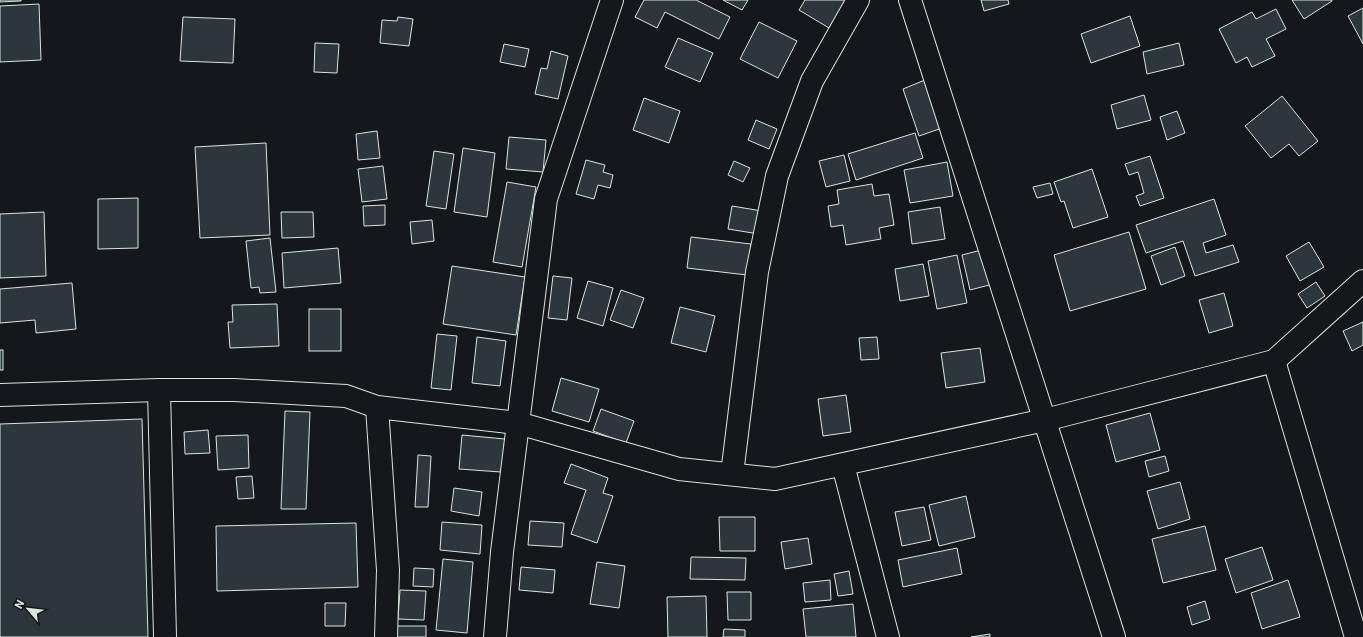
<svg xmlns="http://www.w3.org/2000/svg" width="1363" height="637" font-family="Roboto,sans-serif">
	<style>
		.building { fill: #2c363c; stroke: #d8e6dc }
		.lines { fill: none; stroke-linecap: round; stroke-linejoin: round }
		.street-casing { stroke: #d8e6dc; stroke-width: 24 }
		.street { stroke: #14181c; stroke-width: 22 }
	</style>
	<rect width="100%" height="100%" fill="#14181c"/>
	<g class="building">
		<polygon points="0,0 21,0 21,1 0,2"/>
		<polygon points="644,0 696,0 730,17 719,39 665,12 657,28 635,17"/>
		<polygon points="723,0 748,0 742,10"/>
		<polygon points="805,0 846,0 829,28 799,10"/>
		<polygon points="981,0 1008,0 1009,4 984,11"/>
		<polygon points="1292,0 1332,0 1332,1 1304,19"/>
		<polygon points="39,4 41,60 0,62 0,6"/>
		<polygon points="1363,8 1363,44 1348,16"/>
		<polygon points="1276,9 1286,29 1266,39 1275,56 1252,67 1247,57 1236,63 1219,29 1252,12 1256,19"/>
		<polygon points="1130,16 1140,46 1091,63 1081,34"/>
		<polygon points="183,17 235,19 233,63 180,61"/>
		<polygon points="398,17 413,19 409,46 380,43 382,20 397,21"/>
		<polygon points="759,22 797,41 778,78 740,59"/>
		<polygon points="678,38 713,53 700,82 665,67"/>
		<polygon points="315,43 339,44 337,73 314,72"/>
		<polygon points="1179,43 1184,65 1147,74 1143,52"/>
		<polygon points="504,44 529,49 525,67 500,62"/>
		<polygon points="551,51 568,56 558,99 535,94 541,68 547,69"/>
		<polygon points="925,80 942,128 919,136 903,89"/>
		<polygon points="1144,95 1151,120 1117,129 1111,105"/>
		<polygon points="1282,96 1318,141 1299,156 1289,144 1271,158 1245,126"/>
		<polygon points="644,98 680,111 669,143 633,130"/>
		<polygon points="1177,111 1185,133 1167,140 1160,117"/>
		<polygon points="756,120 777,129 769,149 748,140"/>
		<polygon points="377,131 380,158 358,160 356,134"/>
		<polygon points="915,133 923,158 856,180 848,154"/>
		<polygon points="509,137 546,140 543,172 506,169"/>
		<polygon points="266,143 270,235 200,238 195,147"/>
		<polygon points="463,148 495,153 487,217 454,212"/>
		<polygon points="434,151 454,154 446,209 426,206"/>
		<polygon points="844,155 850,181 826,187 819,161"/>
		<polygon points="1150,156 1164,198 1140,206 1136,196 1144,193 1138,172 1129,175 1125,164"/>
		<polygon points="586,160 605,165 603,172 613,175 610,188 598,185 594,199 576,194"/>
		<polygon points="734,161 750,168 743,182 728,175"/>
		<polygon points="947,162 953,196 910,203 904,170"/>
		<polygon points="383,166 387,199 362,202 358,169"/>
		<polygon points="1092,169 1108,217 1073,228 1064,201 1061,202 1054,182"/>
		<polygon points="507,182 536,187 522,267 493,262"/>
		<polygon points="1050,183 1053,194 1037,198 1033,187"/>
		<polygon points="872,184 874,196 889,194 894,225 879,228 881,239 846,245 843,225 831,227 828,206 839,204 837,190"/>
		<polygon points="138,198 138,248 98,249 98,199"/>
		<polygon points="1214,199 1226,235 1203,243 1206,253 1233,245 1239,262 1195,276 1183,241 1146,253 1136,225"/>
		<polygon points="385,205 385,225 364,226 363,206"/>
		<polygon points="732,206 762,211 759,234 728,229"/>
		<polygon points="940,207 945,239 912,244 908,212"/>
		<polygon points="44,212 46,276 0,278 0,214"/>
		<polygon points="281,212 313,212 314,237 282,238"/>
		<polygon points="432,220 434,241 412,244 410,222"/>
		<polygon points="1129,232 1146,289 1070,311 1054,255"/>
		<polygon points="691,237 751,244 747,275 687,268"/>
		<polygon points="270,238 276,292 260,293 259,287 251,288 246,241"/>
		<polygon points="1309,242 1324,267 1300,281 1286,256"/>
		<polygon points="1175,247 1185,276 1161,285 1151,256"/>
		<polygon points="338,248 341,283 284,288 282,253"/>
		<polygon points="985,249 993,284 970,290 962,255"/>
		<polygon points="957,255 967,303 937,309 928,261"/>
		<polygon points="923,264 929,296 900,301 895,269"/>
		<polygon points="452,266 525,277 516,335 443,324"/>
		<polygon points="553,276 572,278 567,320 548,318"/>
		<polygon points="588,281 613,288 603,326 577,318"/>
		<polygon points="1316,282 1325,296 1307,308 1298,294"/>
		<polygon points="72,283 76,329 36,333 35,320 0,323 0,289"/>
		<polygon points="621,290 644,298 633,328 610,320"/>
		<polygon points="1224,293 1233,326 1209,333 1199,300"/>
		<polygon points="277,304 279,346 230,348 228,322 233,322 232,305"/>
		<polygon points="680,307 715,316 706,352 671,343"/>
		<rect x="309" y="309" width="32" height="42"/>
		<polygon points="1363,322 1363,345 1352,351 1343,331"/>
		<polygon points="437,334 457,336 451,390 431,388"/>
		<polygon points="477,337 506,341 500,386 472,383"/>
		<polygon points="877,337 879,359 861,360 859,338"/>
		<polygon points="980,348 985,382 946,388 941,353"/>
		<rect x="0" y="350" width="3" height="20"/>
		<polygon points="561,378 599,389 589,422 552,411"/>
		<polygon points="846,395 851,432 823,436 818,399"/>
		<polygon points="601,409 634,421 626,443 593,431"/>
		<polygon points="285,411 310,412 306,509 281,509"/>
		<polygon points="1150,413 1160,450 1116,462 1106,425"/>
		<polygon points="142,419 148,637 0,637 0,424"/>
		<polygon points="208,430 210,453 185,454 184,432"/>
		<polygon points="248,435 249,468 218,470 216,436"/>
		<polygon points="462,435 505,439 501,472 459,469"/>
		<polygon points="418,455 431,456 428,507 415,507"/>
		<polygon points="1165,456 1169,471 1149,477 1145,461"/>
		<polygon points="571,464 608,478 603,493 613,496 597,543 571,534 586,490 564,483"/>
		<polygon points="252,476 254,498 238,499 236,477"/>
		<polygon points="1180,482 1190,519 1158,529 1147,491"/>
		<polygon points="454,488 482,492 479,516 451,511"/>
		<polygon points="966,496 975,537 939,546 929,505"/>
		<polygon points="924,507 931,540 902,546 895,512"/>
		<polygon points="719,517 755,517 755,551 720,551"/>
		<polygon points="530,521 564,523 562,547 528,545"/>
		<polygon points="442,522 482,525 480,554 440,550"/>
		<polygon points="356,523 358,587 217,591 216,526"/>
		<polygon points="1205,526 1216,570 1163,583 1152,539"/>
		<polygon points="808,538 812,564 785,569 781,542"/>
		<polygon points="1262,547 1273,580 1236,593 1225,559"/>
		<polygon points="957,548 962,574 903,587 898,560"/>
		<polygon points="691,557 746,558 745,580 690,579"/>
		<polygon points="443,559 473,562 467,633 436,630"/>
		<polygon points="597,562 625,566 619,608 590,604"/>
		<polygon points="521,567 555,570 553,593 519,590"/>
		<polygon points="414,568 434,569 433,587 413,586"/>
		<polygon points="849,571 853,594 838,596 834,574"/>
		<polygon points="830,580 831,600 805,602 803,583"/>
		<polygon points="1288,580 1300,617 1262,629 1251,593"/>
		<polygon points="400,590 426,591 424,620 398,619"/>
		<polygon points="727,592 751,592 751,620 728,620"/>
		<polygon points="706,596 707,637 668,637 667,597"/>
		<polygon points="1205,601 1210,619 1192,625 1187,607"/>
		<polygon points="325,603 346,603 345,626 325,626"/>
		<polygon points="853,604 856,637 806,637 803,609"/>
		<rect x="394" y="626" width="32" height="11"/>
		<polygon points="724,629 745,630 745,637 723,637"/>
		<polygon points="990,634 990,637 971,637"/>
	</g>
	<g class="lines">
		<defs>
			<g id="street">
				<polyline points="910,0 1114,637"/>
				<polyline points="1274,361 1363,281"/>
				<polyline points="159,390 165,637"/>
				<polyline points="0,395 159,390 234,390 346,396 377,407 518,423 679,469 775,479 1045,420 1274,361 1356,637"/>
				<polyline points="377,407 388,570 386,637"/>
				<polyline points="843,465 888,637"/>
				<polyline points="732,474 757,272 777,176 812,81 858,0"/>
				<polyline points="495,637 502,552 546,199 612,0"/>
			</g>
		</defs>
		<use href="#street" class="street-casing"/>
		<use href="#street" class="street"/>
	</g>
	<g transform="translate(28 609) rotate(298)" stroke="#14181c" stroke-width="3" paint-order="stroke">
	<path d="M0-3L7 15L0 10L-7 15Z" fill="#d8e6dc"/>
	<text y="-6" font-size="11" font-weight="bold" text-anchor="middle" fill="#d8e6dc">N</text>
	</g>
</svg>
